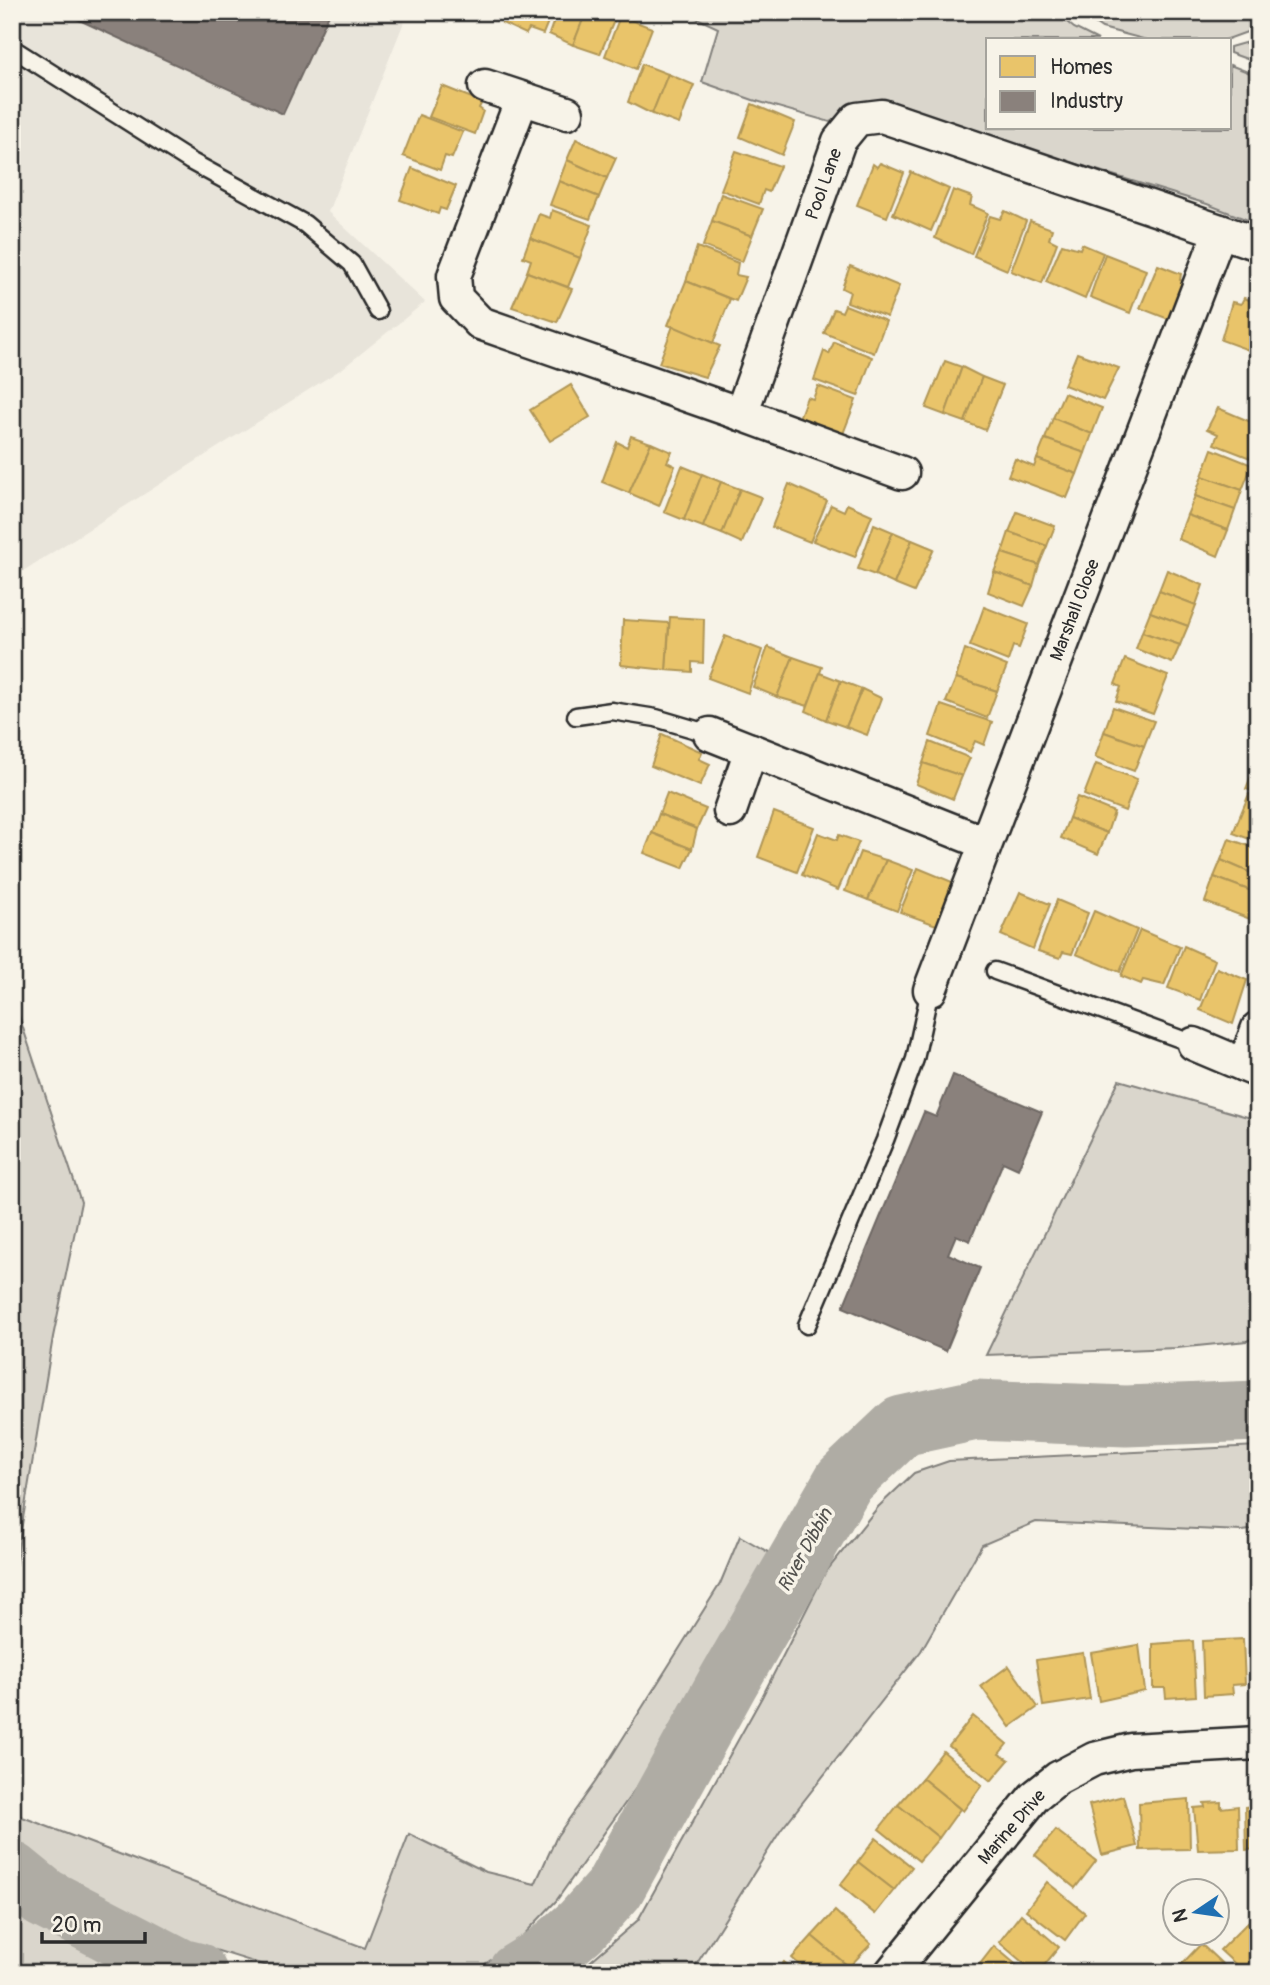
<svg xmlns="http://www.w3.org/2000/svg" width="1270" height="1985" font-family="Pangolin,sans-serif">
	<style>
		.built { fill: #e8e4da }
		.green { fill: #dad6cc; stroke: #82807c; stroke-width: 2 }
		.homes { fill: #e9c46a; stroke: #b09657; stroke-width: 2 }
		.industry { fill: #8a817c; stroke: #6e6764; stroke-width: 2 }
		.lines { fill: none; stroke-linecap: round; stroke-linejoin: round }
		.river { stroke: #afaca4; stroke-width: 61 }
		.lane-casing { stroke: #2b2b2b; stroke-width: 21 }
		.street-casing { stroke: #2b2b2b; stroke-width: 37 }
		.lane { stroke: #f7f3e8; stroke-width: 16 }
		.street { stroke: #f7f3e8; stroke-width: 32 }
		.labels { text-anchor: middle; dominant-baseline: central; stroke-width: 7; stroke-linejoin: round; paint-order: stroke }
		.street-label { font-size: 18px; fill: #2b2b2b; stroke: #f7f3e8 }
		.water-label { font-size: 19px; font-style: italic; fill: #53524f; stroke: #f7f3e8 }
	</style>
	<rect width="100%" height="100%" fill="#f7f3e8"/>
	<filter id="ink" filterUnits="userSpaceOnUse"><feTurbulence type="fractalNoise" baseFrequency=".0143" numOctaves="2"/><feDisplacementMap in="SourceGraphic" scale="14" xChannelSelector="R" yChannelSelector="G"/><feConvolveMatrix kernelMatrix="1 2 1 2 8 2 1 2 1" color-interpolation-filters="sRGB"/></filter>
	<g filter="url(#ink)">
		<polygon class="built" points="12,12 408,12 328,212 425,302 343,368 12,578"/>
		<g class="green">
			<polygon points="689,12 1055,12 1074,28 1098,40 988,40 988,128 1230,128 1230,65 1258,76 1258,224 1207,204 878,103 850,108 830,122 753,100 702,82 718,28 688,14"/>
			<polygon points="1079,12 1258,12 1258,28 1225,40 1147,40 1102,28"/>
			<polygon points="1258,39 1258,63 1230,53 1230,47"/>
			<polygon points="12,995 81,1202 53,1337 12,1585"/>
			<polygon points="1119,1080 1258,1120 1258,1336 1247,1341 1177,1348 986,1355"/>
			<polygon points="1258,1446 1258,1529 1242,1531 1036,1522 982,1545 921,1651 781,1830 691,1973 577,1973 638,1920 762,1697 825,1573 878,1507 914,1473 949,1461"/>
			<polygon points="740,1536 775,1556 714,1662 638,1785 556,1901 516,1943 482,1966 457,1973 298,1973 279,1970 161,1933 28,1862 12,1848 12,1813 365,1948 409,1834 486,1872 535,1884 557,1836 596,1781 720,1584"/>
			<polygon points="12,1907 20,1914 113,1966 132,1973 12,1973"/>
		</g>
		<g class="homes">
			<polygon points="483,12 502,12 499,18"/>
			<polygon points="506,12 552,12 543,34 529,29 526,34 502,23"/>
			<polygon points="557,12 586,12 573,45 549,34"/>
			<polygon points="586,12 607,12 616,16 600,54 573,45"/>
			<polygon points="620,16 652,28 636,69 605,56"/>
			<polygon points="642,64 668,74 652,114 628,102"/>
			<polygon points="668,74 694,85 679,124 652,114"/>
			<polygon points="442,86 482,102 479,108 483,111 475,134 429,117"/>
			<polygon points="752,104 795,122 782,155 740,137"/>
			<polygon points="419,115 463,132 452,158 445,156 440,170 403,156"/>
			<polygon points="576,139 616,158 607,178 567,160"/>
			<polygon points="736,151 780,166 769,192 764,190 759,204 721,190"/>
			<polygon points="567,160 607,178 599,197 559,181"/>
			<polygon points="880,163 904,173 887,217 857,205 873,164 877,167"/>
			<polygon points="412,168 456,186 446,210 440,208 438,214 400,200"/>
			<polygon points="911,172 949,189 931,231 893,214"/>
			<polygon points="559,181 599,197 590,219 550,205"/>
			<polygon points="953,190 972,197 970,205 988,213 971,254 935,238"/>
			<polygon points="721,194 763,209 752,236 712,221"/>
			<polygon points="552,210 592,225 580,258 530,238 539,214 550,218"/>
			<polygon points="1005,211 1026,221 1007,270 974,256 990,216 1000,219"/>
			<polygon points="712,221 752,236 742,262 703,246"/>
			<polygon points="1030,221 1052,229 1049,239 1057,243 1042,283 1011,271"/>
			<polygon points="530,238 580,258 568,287 527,272 531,260 523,257"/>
			<polygon points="1062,244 1080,249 1082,244 1103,253 1085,299 1046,282"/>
			<polygon points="697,247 738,263 736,275 746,277 736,301 686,281"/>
			<polygon points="1105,254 1146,270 1130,313 1090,297"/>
			<polygon points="1158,265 1181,274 1180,280 1187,282 1171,320 1140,308"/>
			<polygon points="850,266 899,286 887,317 847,302 850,292 842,288"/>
			<polygon points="527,272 572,289 557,322 512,307"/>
			<polygon points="686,281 730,299 713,343 668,325"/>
			<polygon points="1244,298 1258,303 1258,342 1254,352 1221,340 1232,302 1241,304"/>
			<polygon points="845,305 886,321 874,353 824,333 834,309 842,312"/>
			<polygon points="673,326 720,346 705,377 659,363"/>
			<polygon points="834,342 872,357 858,396 814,380 824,351 829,354"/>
			<polygon points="1077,353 1119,368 1103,400 1064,385"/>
			<polygon points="945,361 962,367 945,415 926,408"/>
			<polygon points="962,367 982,377 965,422 945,415"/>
			<polygon points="982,377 1003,385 985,430 965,422"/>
			<polygon points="571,385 590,417 550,441 530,410"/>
			<polygon points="818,386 856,400 841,439 797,424 807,397 813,399"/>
			<polygon points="1064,393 1102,408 1092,434 1053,418"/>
			<polygon points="1218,408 1258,425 1258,461 1214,444 1218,434 1207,429"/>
			<polygon points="1053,418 1092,434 1085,453 1045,439"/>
			<polygon points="631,436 651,443 629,493 602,482 617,442 627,447"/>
			<polygon points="1045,439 1085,453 1077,474 1037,459"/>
			<polygon points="651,443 672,452 667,462 675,466 659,506 629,493"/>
			<polygon points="1212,449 1252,465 1242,490 1202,476"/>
			<polygon points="1015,459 1034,467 1037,459 1077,474 1067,498 1008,476"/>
			<polygon points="682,466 702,474 684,520 664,512"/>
			<polygon points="702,474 721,482 703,527 684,520"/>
			<polygon points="1202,476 1242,490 1235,510 1195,496"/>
			<polygon points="721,482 740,489 722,534 703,527"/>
			<polygon points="789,484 827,501 810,542 772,527"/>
			<polygon points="740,489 761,497 742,543 722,534"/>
			<polygon points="1195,496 1235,510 1228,530 1187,515"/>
			<polygon points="847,504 872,515 855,557 813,541 831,505 844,511"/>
			<polygon points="1017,512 1055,526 1047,546 1009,532"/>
			<polygon points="1187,515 1228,530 1218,556 1178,539"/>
			<polygon points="874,524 893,532 875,575 858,569"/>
			<polygon points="893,532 912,540 894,584 875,575"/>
			<polygon points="1009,532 1047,546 1039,565 1002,553"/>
			<polygon points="912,540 934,549 914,592 894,584"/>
			<polygon points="1002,553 1039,565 1033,586 994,572"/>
			<polygon points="1167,570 1203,585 1196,605 1159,591"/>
			<polygon points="994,572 1033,586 1024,606 988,592"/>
			<polygon points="1159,591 1196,605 1188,626 1150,612"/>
			<polygon points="984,607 1028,624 1019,648 1013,646 1008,661 970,646"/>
			<polygon points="1150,612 1188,626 1180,645 1142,632"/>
			<polygon points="670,617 704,619 703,663 692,662 692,672 666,670"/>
			<polygon points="623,620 669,623 666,670 621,665"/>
			<polygon points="1142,632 1180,645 1172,663 1136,649"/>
			<polygon points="725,636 762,650 748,693 708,678"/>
			<polygon points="768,647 793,657 777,697 753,687"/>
			<polygon points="965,649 1007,666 997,691 956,678"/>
			<polygon points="793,657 822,667 808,706 777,697"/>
			<polygon points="1125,659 1168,676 1153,714 1116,701 1121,687 1115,684"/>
			<polygon points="820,673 841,681 826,720 806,711"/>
			<polygon points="956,678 997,691 987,718 946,702"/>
			<polygon points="841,681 862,689 846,727 826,720"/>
			<polygon points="862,689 881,698 867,735 846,727"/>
			<polygon points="941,705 992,722 984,745 975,741 970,752 930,736"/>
			<polygon points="1113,707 1154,721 1144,746 1104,732"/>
			<polygon points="1104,732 1144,746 1134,771 1095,757"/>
			<polygon points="662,734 702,752 699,759 710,764 700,786 651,766"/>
			<polygon points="930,742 970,758 962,776 923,763"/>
			<polygon points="923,763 962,776 953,799 916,784"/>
			<polygon points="1096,764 1137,779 1125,811 1084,795"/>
			<polygon points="1256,764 1258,765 1258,793 1246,789"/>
			<polygon points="667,793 706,809 697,829 659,814"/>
			<polygon points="1249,794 1258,797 1258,842 1233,833"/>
			<polygon points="1077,797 1114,812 1107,833 1069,818"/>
			<polygon points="774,812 814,827 797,872 758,857"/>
			<polygon points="659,814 697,829 692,849 652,833"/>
			<polygon points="1069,818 1107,833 1098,854 1061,838"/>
			<polygon points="652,833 692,849 683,868 644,853"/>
			<polygon points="818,833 837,840 839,835 859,842 838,890 802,875"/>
			<polygon points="1229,839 1258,849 1258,876 1221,860"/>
			<polygon points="860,852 886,860 868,900 845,891"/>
			<polygon points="886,860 913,870 897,911 868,900"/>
			<polygon points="1221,860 1258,876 1258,887 1254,892 1214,877"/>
			<polygon points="918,868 957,884 939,926 900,912"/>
			<polygon points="1214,877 1254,892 1251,902 1256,905 1250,919 1205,902"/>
			<polygon points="1020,892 1050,904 1033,949 1001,935"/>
			<polygon points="1057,900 1088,913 1072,954 1063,952 1060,958 1038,951"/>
			<polygon points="1094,911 1137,930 1120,972 1076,954"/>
			<polygon points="1140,930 1180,947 1164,985 1143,980 1141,984 1121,976"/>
			<polygon points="1184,946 1215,960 1200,1000 1168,988"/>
			<polygon points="1217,968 1247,980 1233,1024 1200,1010"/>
			<polygon points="1243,1639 1245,1684 1232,1685 1233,1694 1204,1696 1202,1641"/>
			<polygon points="1193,1641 1196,1696 1166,1698 1165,1688 1153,1688 1153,1644"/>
			<polygon points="1251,1644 1258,1644 1258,1688 1253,1688"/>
			<polygon points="1139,1645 1145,1691 1099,1701 1091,1653"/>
			<polygon points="1083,1653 1090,1699 1043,1706 1036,1660"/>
			<polygon points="1009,1666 1038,1707 1010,1727 981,1686"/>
			<polygon points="973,1716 1007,1744 999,1754 1009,1760 991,1781 949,1746"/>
			<polygon points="943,1751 982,1785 963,1811 922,1778"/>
			<polygon points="922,1778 960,1809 939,1838 898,1805"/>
			<polygon points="1123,1796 1137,1846 1102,1855 1089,1805"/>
			<polygon points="1255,1796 1258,1796 1258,1849 1246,1850 1245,1807 1254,1806"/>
			<polygon points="1189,1799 1190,1849 1140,1850 1139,1803"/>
			<polygon points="1221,1802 1221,1808 1238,1806 1239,1849 1198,1850 1194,1808 1205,1807 1204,1803"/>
			<polygon points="898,1805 939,1838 919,1861 879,1829"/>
			<polygon points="1056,1830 1096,1861 1075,1888 1035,1855"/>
			<polygon points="876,1838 912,1867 894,1890 858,1862"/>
			<polygon points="858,1862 894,1890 875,1914 840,1885"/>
			<polygon points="1047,1882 1085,1913 1065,1940 1026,1910"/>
			<polygon points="835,1911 871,1944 849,1967 812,1936"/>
			<polygon points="1021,1914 1059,1947 1038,1973 1035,1973 999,1942"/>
			<polygon points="1252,1918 1258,1923 1258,1960 1245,1973 1220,1950"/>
			<polygon points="812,1936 849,1967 844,1973 808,1973 792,1958"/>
			<polygon points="1201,1944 1232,1973 1183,1973 1178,1968"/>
			<polygon points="994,1946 1026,1973 973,1973"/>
			<polygon points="784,1962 796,1973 775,1973"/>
		</g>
		<g class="industry">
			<polygon points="62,12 330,12 283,114"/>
			<polygon points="953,1075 1042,1112 1018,1169 1003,1162 970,1241 956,1235 948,1254 980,1268 946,1351 843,1307 924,1112 936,1117"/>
		</g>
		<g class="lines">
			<g class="river">
				<polyline points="12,1872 44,1898 181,1969 197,1973"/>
				<polyline points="518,1973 549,1954 582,1925 614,1889 728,1682 844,1481 902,1426 976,1410 1126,1416 1258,1411"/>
			</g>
			<defs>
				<g id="lane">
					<polyline points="12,48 190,161 305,224 352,264 378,311"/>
					<polyline points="576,716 612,711 656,718 710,734"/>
					<polyline points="995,971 1194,1044"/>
					<polyline points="807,1325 885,1140 915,1059 930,990"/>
				</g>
				<g id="street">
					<polyline points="485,86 567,113"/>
					<polyline points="522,99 454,276 456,298 480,323 741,414 902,473"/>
					<polyline points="741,414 839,141 857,119 882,116 1258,244"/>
					<polyline points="710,734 985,843"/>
					<polyline points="730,811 751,750"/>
					<polyline points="930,990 1220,231"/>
					<polyline points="1194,1044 1258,1071"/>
					<polyline points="1244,1065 1258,1028"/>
					<polyline points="891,1973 1034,1797 1058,1778 1094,1759 1131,1750 1258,1743"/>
				</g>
			</defs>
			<use href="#lane" class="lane-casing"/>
			<use href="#street" class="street-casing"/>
			<use href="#lane" class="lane"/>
			<use href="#street" class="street"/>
		</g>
	</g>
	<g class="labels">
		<g class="street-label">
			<text transform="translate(824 184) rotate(-70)">Pool Lane</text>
			<text transform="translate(1075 610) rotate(-69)">Marshall Close</text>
			<text transform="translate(1012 1827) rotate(-49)">Marine Drive</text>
		</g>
		<g class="water-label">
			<text transform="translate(805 1550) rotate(-61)">River Dibbin</text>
		</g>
	</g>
	<rect width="1270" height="1985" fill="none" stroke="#f7f3e8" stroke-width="42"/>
	<rect x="21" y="21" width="1228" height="1943" fill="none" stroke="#2b2b2b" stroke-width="2.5" filter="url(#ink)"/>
	<rect x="986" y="38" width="245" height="91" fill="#f7f3e8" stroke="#a5a39c" stroke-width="2"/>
	<rect x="1000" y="56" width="35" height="21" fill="#e9c46a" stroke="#a5a39c" stroke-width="2"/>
	<text x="1050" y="74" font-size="21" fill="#2b2b2b">Homes</text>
	<rect x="1000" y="91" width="35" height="21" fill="#8a817c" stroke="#a5a39c" stroke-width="2"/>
	<text x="1050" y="108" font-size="21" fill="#2b2b2b">Industry</text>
	<g transform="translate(1196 1912) rotate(257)"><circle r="33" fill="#f7f3e8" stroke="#a5a39c" stroke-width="2"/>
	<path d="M0-5L12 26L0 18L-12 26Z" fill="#1f6fb2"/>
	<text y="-10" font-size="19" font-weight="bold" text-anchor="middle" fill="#2b2b2b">N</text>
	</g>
	<path d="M42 1932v10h103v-10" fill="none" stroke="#2b2b2b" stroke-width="3.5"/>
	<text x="52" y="1932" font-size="21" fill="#2b2b2b" stroke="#f7f3e8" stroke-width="5" paint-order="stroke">20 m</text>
</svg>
